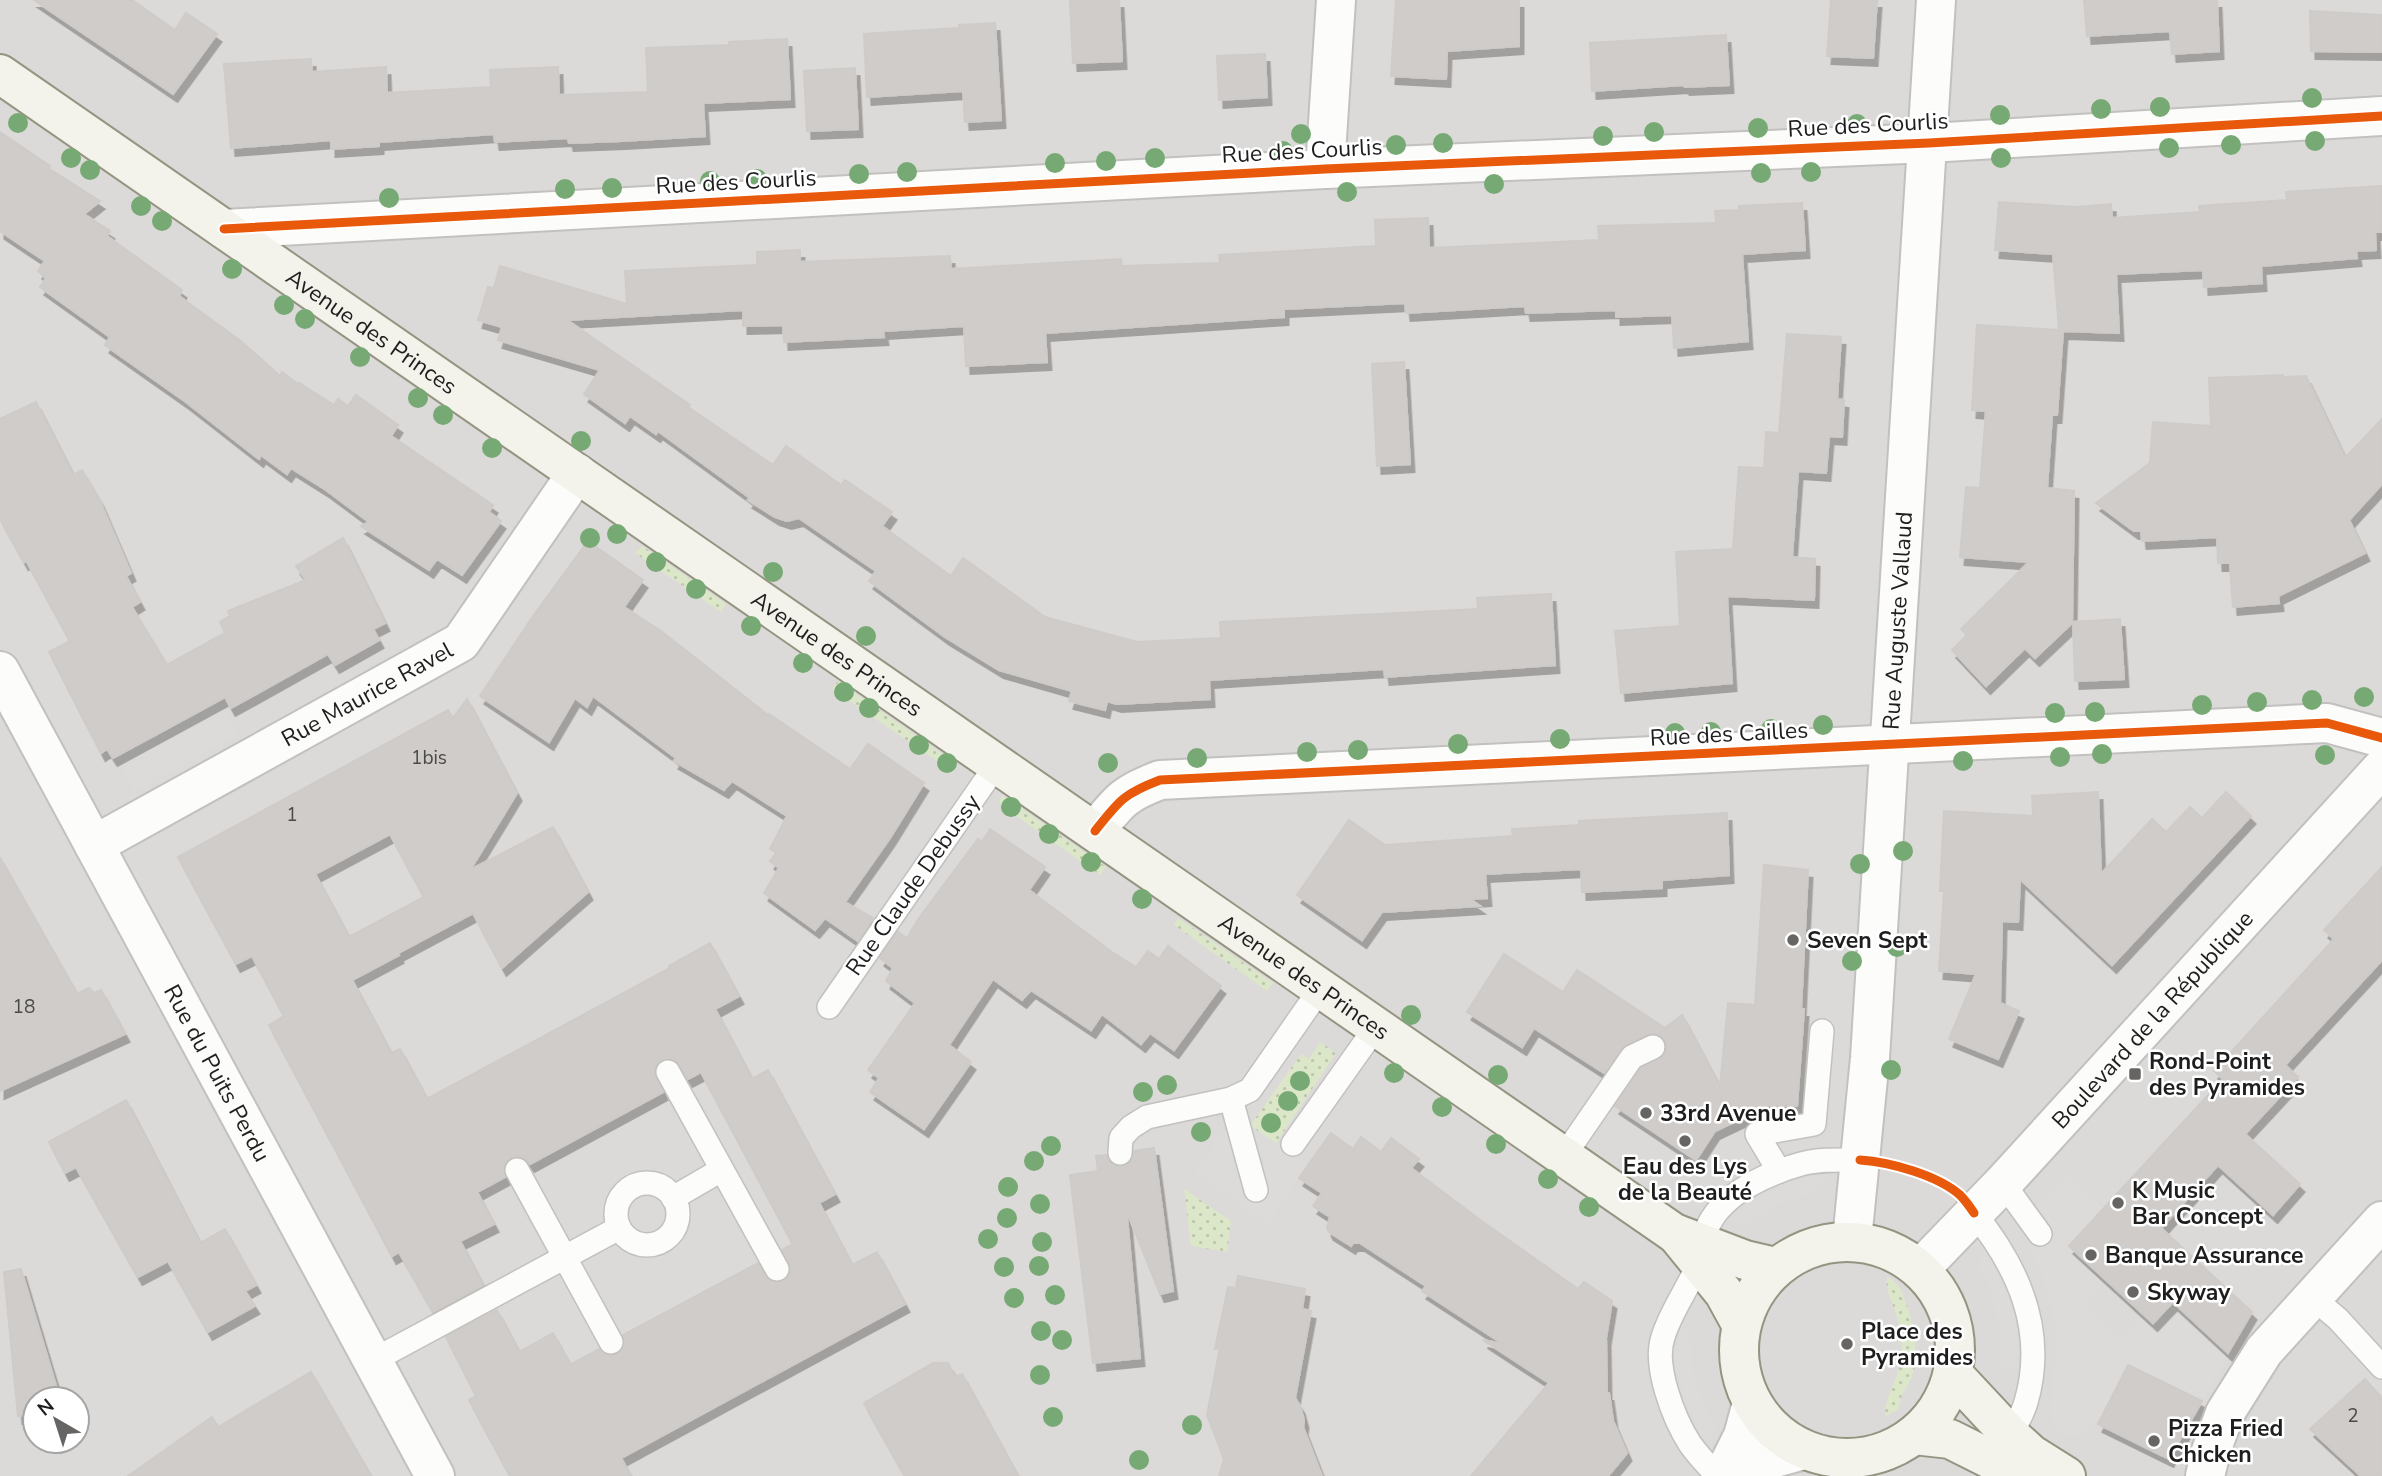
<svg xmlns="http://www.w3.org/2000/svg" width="2382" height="1476" font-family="'Nunito Sans',sans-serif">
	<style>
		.residential { fill: #dbdad8; fill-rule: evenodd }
		.grass { fill: url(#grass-dots) }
		.parking { fill: #dcdbda }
		.building { fill: #cfccca; stroke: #cfcbc9; stroke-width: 2; fill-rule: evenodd; filter: url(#shadow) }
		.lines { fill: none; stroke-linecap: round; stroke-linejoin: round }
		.service-casing { stroke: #c2c1bf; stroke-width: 26 }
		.minor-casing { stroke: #c2c1bf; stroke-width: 42 }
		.secondary-casing { stroke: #959481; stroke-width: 42 }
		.service { stroke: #fcfcfb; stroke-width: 23 }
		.minor { stroke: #fcfcfb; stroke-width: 38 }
		.secondary { stroke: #f3f2eb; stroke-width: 38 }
		.cycleway-casing { stroke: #fff; stroke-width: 13 }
		.cycleway { stroke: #e8590c; stroke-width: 9 }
		.tree { fill: #77a974 }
		.poi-dot { fill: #666564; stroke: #fff; stroke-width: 2.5 }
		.labels { text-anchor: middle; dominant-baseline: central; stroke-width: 5; stroke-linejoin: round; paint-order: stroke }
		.number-label { font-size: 19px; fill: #4a4a49 }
		.street-label { font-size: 23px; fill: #1e1e1e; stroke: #fff }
		.poi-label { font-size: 23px; font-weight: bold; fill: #1e1e1e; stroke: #fff; text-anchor: start }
	</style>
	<defs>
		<pattern id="grass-dots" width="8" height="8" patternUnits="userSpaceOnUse" patternTransform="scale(1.75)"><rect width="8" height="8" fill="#dce7c9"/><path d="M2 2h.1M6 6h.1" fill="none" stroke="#bcc6ac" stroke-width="1.8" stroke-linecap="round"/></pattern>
		<filter id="shadow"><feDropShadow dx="4.5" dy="8" stdDeviation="0" flood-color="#0004"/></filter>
	</defs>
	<rect width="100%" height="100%" fill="#eceae7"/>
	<path class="residential" d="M0 0H2382V1476H0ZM35 1399H77V1441H35Z"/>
	<g class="grass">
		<polygon points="642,546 726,604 721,612 635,553"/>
		<polygon points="838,681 955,763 950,770 832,689"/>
		<polygon points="1002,795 1106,867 1100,875 998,803"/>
		<polygon points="1178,918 1273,983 1267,991 1174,925"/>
		<polygon points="1320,1042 1336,1053 1276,1143 1250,1126 1301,1054 1309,1059"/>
		<polygon points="1184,1189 1231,1221 1227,1252 1191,1246"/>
		<path d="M1887 1276C1892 1280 1896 1282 1899 1287 1910 1307 1921 1352 1913 1374 1908 1386 1900 1395 1898 1409L1885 1417C1884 1392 1904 1373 1902 1347 1901 1336 1899 1324 1896 1314 1892 1300 1885 1291 1887 1276Z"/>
	</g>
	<g class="parking">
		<polygon points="218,702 237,735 134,792 116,756"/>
		<polygon points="1250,1126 1308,1165 1267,1224 1195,1173 1223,1131"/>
		<polygon points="1828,1174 1815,1192 1781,1202 1749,1224 1729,1222 1749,1204 1774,1189 1805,1177"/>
		<polygon points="2067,1174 2104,1208 2106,1280 2085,1302 2122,1337 2152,1306 2173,1302 2228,1353 2202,1401 2128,1365 2098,1424 2071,1438 2057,1429 2050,1416 2056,1347 2053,1311 2043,1277 2027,1242 2050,1226 2033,1210"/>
		<polygon points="1985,1249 2008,1290 2014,1311 2018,1350 2015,1374 2000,1363 1998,1320 1995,1307 1990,1287 1977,1266"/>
		<polygon points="1682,1324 1691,1341 1692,1365 1698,1388 1716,1428 1707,1443 1693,1420 1677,1372 1675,1350"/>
	</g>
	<g class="building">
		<polygon points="34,0 132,0 175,30 186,13 217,34 173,94"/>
		<polygon points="1119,0 1122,61 1073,63 1070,1"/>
		<polygon points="1396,0 1519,0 1519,46 1447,51 1446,79 1391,76"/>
		<polygon points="1831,0 1877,0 1873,58 1827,56"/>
		<polygon points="2084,0 2217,0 2219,51 2172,54 2170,31 2087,36"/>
		<polygon points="2310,11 2382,15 2382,52 2311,51"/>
		<polygon points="995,23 1001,120 965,122 963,91 867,97 864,34 959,28 959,25"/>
		<polygon points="1726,35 1729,85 1685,87 1684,85 1592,91 1590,43"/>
		<polygon points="787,39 790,99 703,103 705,136 621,141 569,143 568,138 495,142 494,134 379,142 379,146 331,149 331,140 231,148 224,64 311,59 312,72 386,67 387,93 491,87 490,70 558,67 559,95 648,92 646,48 729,45 729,42"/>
		<polygon points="1265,54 1267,97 1219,100 1217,56"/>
		<polygon points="855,68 858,129 807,131 804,71"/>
		<polygon points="0,132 50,166 48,168 100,201 84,214 110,231 107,236 182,290 179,296 242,342 280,376 282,372 298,384 299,383 334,405 338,399 348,406 356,395 398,425 391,436 493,505 489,512 501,521 462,575 437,559 429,570 361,526 369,522 326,490 291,468 287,474 261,455 259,459 186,402 105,345 110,337 40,287 46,278 38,271 45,261 0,231"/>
		<polygon points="2382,186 2382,232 2375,232 2376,250 2356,251 2357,258 2261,266 2262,283 2204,287 2203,270 2116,274 2119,333 2063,331 2057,415 2052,415 2047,488 2074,491 2072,623 2035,658 2025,648 1986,686 1952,650 1967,635 1961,629 2029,562 1960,557 1966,487 1980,488 1986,411 1972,410 1977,325 2059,330 2053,254 1995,250 1999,202 2077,207 2111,204 2112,218 2200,212 2199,206 2287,200 2286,192"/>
		<polygon points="1802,203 1805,250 1742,254 1748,341 1674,348 1672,315 1616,317 1616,310 1526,313 1525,306 1406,313 1405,303 1284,309 1284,317 1045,333 1047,362 966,366 964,326 883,331 884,337 784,342 783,325 743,326 743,310 567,320 690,405 688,407 773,465 786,446 841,485 845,480 892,512 882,526 951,576 963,558 1045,617 1137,642 1221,638 1220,622 1478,609 1477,598 1551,594 1555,665 1385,677 1384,669 1209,680 1210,699 1117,704 1107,701 1105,710 1069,701 1072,691 999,670 945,637 869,581 876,571 799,518 787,521 775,517 748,500 750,498 658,431 656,434 630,416 625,423 584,394 600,370 498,340 502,327 478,320 488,287 494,288 500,266 627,304 625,271 757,265 757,252 800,250 800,262 950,256 951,269 1121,259 1122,266 1220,263 1219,255 1376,246 1375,220 1428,218 1429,248 1599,240 1598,226 1716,223 1715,211 1739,210 1739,206"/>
		<polygon points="1787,334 1841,337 1837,399 1844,400 1842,437 1829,436 1826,473 1798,471 1792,557 1815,559 1814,600 1727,596 1732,683 1621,693 1615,631 1680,626 1676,552 1733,549 1739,467 1764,468 1766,432 1779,433"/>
		<polygon points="1404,362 1410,464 1377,466 1372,364"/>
		<polygon points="2283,375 2283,377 2306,376 2345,458 2382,419 2382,484 2349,520 2365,553 2278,596 2279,603 2233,607 2230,563 2218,563 2217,537 2142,541 2141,531 2134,531 2096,503 2150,463 2153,422 2211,426 2209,378"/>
		<polygon points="36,402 73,475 82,470 99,499 131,573 126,576 140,602 132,607 167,665 225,633 220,622 230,616 228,611 306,580 296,566 343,538 385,623 373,629 379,640 335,665 328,654 231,708 225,697 113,758 107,749 101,753 49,652 70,641 26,560 24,562 0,519 0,419"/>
		<polygon points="588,541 643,580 624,607 661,631 768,715 769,714 850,769 868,744 924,783 890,838 845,902 873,918 858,941 825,918 815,930 764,893 779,868 770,861 776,853 770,849 787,816 732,781 724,790 674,761 676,758 593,696 587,707 575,698 549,742 480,696 533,616"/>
		<polygon points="2120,619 2124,679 2075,681 2073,622"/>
		<path d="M467 699 517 793 470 870 553 827 588 892 502 968 473 913 398 953 399 955 352 980 391 1053 400 1049 427 1099 670 968 669 966 710 943 739 996 715 1009 752 1079 768 1070 835 1194 819 1203 852 1265 877 1252 905 1304 621 1458 631 1476H510L469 1400 476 1396 446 1337 497 1310 519 1352 553 1333 570 1365 599 1349 603 1354 610 1356 618 1354 625 1343 623 1335 758 1263 770 1281 783 1282 789 1277 791 1269 782 1250 793 1244 701 1072 688 1079 676 1060 669 1058 662 1060 656 1065 654 1072 663 1092 530 1164 525 1158 518 1156 510 1158 503 1169 505 1177 477 1192 494 1224 460 1241 483 1285 433 1312 399 1252 392 1256 269 1025 284 1016 252 956 236 964 178 857 448 710 453 718ZM390 834 424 897 349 937 315 874Z"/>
		<polygon points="2098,792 2101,874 2152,819 2166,832 2190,807 2202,818 2226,792 2251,816 2112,965 2020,879 2018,922 2002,921 2000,1003 2019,1011 1998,1059 1949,1039 1976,974 1939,971 1944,891 1940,891 1944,811 2033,816 2032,796"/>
		<polygon points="1727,813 1729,875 1662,880 1662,888 1582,892 1581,869 1485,874 1487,898 1470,899 1480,906 1382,912 1362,940 1297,895 1349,820 1385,845 1513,836 1512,829 1579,825 1579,821"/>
		<polygon points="990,829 1045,867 1029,890 1112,952 1136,967 1148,951 1159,959 1168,946 1221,986 1174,1050 1150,1033 1141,1044 1102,1014 1091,1030 1031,990 1022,1000 993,979 949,1045 971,1062 924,1129 870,1092 879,1078 868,1070 915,1003 886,981 893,968 880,958 898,932 907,938 919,918 978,839 982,842"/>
		<polygon points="0,858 77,994 89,988 94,993 101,990 125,1034 0,1091"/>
		<polygon points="1764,865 1808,870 1801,1009 1804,1009 1797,1106 1770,1105 1715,1131 1696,1160 1615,1106 1641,1068 1665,1054 1666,1042 1660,1035 1648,1034 1625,1045 1604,1073 1534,1028 1522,1047 1467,1012 1504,954 1563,992 1577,970 1665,1028 1682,1015 1720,1087 1728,1003 1755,1005"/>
		<polygon points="2382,867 2382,960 2285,1065 2298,1077 2245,1134 2300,1184 2273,1215 2218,1165 2161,1228 2252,1312 2228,1353 2173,1302 2153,1323 2069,1246 2223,1079 2214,1071 2334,939 2324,930"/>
		<polygon points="126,1100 200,1243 225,1229 256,1285 245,1291 255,1306 208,1332 168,1261 138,1277 76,1167 65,1173 49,1142"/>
		<polygon points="1331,1133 1353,1149 1361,1137 1381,1152 1391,1138 1419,1159 1411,1168 1483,1222 1578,1289 1584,1282 1612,1301 1606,1338 1607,1393 1609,1393 1613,1421 1627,1453 1608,1476 1471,1476 1549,1383 1483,1340 1503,1344 1422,1291 1426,1286 1360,1243 1353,1243 1351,1246 1329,1232 1327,1228 1330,1217 1313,1206 1322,1193 1299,1178"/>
		<polygon points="1154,1148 1173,1291 1160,1294 1129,1217 1127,1217 1140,1358 1093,1363 1070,1175 1098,1171 1096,1156 1106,1155 1112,1164 1120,1167 1131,1161 1134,1151"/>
		<polygon points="21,1269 60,1399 35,1399 35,1414 18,1416 4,1272"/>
		<polygon points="1238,1276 1305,1289 1302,1309 1311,1311 1295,1398 1300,1406 1304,1420 1303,1427 1322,1476 1219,1476 1224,1459 1207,1415 1220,1348 1215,1349 1228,1287 1236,1288"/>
		<polygon points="933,1363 948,1363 955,1377 962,1374 1018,1476 905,1476 864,1403"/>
		<polygon points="2128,1365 2202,1401 2169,1459 2098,1424"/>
		<polygon points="311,1372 371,1476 128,1476 212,1417 218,1427"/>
		<polygon points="2365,1379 2382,1398 2382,1476 2361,1476 2310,1429"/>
	</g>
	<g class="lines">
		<defs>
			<g id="service">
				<polyline points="829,1007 997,764"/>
				<polyline points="668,1072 777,1269"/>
				<polyline points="1231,1099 1256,1190"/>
				<polyline points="1293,1144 1376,1027"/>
				<polyline points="1120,1153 1121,1138 1131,1127 1147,1117 1231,1099 1250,1090 1321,988"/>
				<polyline points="1564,1156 1632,1057 1653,1047"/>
				<polyline points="517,1170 611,1342"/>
				<polyline points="1779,1171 1757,1134 1814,1124 1822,1031"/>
				<polyline points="2003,1183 2040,1234"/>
				<circle cx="647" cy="1214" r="31"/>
				<polyline points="673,1198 721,1170"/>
				<path d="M1974 1213C2018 1267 2047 1330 2026 1402 2023 1413 2016 1425 2010 1435"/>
				<polyline points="2312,1297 2338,1319 2382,1367"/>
				<polyline points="372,1361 619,1228"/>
				<path d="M1718 1476C1708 1466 1698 1455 1690 1444 1674 1419 1653 1366 1663 1337 1671 1311 1687 1290 1698 1265 1703 1253 1702 1238 1709 1224 1725 1192 1769 1173 1801 1164 1820 1159 1840 1160 1860 1160"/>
			</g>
			<g id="minor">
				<polyline points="1325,169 1336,0"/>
				<polyline points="224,229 1325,169 1929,143 2382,116"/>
				<path id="s1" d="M0 671 435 1476"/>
				<path d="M1095 831C1119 801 1123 794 1160 780L2327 723 2382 738"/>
				<path id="s2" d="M94 845 461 642 577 473"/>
				<path id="s3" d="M1852 1240 1870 1058 1936 0"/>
				<path id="s4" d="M1920 1269 2003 1183 2382 768"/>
				<polyline points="1723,1476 1743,1436 1752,1403"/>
				<polyline points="1739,1476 1771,1459 1804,1450"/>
				<polyline points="2205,1476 2211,1451 2225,1413 2264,1351 2382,1221"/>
			</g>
			<g id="secondary">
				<path id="s5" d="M0 74 1674 1233 1745 1260 1775 1267"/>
				<polyline points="1676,1234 1724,1293 1741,1324"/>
				<circle cx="1847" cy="1350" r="108"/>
				<polyline points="1953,1374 2010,1435 2031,1454 2066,1476"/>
				<polyline points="1914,1435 1950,1439 2024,1476"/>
			</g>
		</defs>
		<use href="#service" class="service-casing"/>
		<use href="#minor" class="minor-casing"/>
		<use href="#secondary" class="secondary-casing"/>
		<use href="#service" class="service"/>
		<use href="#minor" class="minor"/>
		<use href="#secondary" class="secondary"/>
		<defs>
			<g id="cycleway">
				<polyline points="224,229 1325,169 1929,143 2382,116"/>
				<path d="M1095 831C1119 801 1123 794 1160 780L2327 723 2382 738"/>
				<path d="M1860 1160C1890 1162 1937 1175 1960 1195 1965 1200 1970 1207 1974 1213"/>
			</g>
		</defs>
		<use href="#cycleway" class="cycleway-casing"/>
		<use href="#cycleway" class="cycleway"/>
	</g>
	<g class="tree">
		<circle cx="2312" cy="98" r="10"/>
		<circle cx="2160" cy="107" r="10"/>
		<circle cx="2101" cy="109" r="10"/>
		<circle cx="2000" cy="115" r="10"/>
		<circle cx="18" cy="123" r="10"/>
		<circle cx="1857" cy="124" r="10"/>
		<circle cx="1758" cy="128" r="10"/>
		<circle cx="1654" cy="132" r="10"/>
		<circle cx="1301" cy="134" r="10"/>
		<circle cx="1603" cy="136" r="10"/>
		<circle cx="2315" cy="141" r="10"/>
		<circle cx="1443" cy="143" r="10"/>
		<circle cx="1396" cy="145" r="10"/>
		<circle cx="2231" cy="145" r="10"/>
		<circle cx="2169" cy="148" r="10"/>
		<circle cx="1283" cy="151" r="10"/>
		<circle cx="71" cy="158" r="10"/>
		<circle cx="1155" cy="158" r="10"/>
		<circle cx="2001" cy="158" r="10"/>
		<circle cx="1106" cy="161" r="10"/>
		<circle cx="1055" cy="163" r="10"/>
		<circle cx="90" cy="170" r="10"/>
		<circle cx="907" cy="172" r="10"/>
		<circle cx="1811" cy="172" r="10"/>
		<circle cx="1761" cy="173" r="10"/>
		<circle cx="859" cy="174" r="10"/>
		<circle cx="757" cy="179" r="10"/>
		<circle cx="710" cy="181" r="10"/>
		<circle cx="1494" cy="184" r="10"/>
		<circle cx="612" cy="188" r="10"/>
		<circle cx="565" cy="189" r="10"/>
		<circle cx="1347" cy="192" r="10"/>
		<circle cx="389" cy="198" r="10"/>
		<circle cx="141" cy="206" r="10"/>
		<circle cx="162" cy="221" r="10"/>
		<circle cx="232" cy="269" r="10"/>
		<circle cx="284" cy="305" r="10"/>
		<circle cx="305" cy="319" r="10"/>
		<circle cx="360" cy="357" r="10"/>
		<circle cx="418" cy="398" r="10"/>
		<circle cx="443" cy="415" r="10"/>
		<circle cx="581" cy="441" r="10"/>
		<circle cx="492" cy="448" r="10"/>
		<circle cx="617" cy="534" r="10"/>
		<circle cx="590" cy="538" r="10"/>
		<circle cx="656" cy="562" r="10"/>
		<circle cx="773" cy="572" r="10"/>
		<circle cx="696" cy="589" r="10"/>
		<circle cx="751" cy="626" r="10"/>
		<circle cx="866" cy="636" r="10"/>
		<circle cx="803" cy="663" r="10"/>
		<circle cx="844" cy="692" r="10"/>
		<circle cx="2364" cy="697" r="10"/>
		<circle cx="2312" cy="700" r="10"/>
		<circle cx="2257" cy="702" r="10"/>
		<circle cx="2202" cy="705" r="10"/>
		<circle cx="869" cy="708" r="10"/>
		<circle cx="2095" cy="712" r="10"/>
		<circle cx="2055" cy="713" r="10"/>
		<circle cx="1823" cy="725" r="10"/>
		<circle cx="1771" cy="729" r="10"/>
		<circle cx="1711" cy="732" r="10"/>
		<circle cx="1675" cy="733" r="10"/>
		<circle cx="1560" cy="739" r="10"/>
		<circle cx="1458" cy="744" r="10"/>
		<circle cx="919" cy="745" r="10"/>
		<circle cx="1358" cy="750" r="10"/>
		<circle cx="1307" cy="752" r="10"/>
		<circle cx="2102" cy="754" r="10"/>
		<circle cx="2325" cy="755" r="10"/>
		<circle cx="2060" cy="757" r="10"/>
		<circle cx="1197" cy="758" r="10"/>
		<circle cx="1963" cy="761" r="10"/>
		<circle cx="947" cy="763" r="10"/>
		<circle cx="1108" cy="763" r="10"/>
		<circle cx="1011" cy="807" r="10"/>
		<circle cx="1049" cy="834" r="10"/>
		<circle cx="1903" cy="851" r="10"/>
		<circle cx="1091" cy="862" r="10"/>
		<circle cx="1860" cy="864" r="10"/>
		<circle cx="1142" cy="899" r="10"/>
		<circle cx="1897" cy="947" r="10"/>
		<circle cx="1852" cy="961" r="10"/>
		<circle cx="1411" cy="1015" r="10"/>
		<circle cx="1891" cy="1070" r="10"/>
		<circle cx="1394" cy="1073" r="10"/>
		<circle cx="1498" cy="1075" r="10"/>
		<circle cx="1300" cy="1081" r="10"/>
		<circle cx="1167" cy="1085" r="10"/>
		<circle cx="1143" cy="1092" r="10"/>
		<circle cx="1288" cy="1101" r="10"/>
		<circle cx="1442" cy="1107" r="10"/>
		<circle cx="1271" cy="1123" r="10"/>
		<circle cx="1201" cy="1132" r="10"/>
		<circle cx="1496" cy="1144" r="10"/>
		<circle cx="1051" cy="1146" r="10"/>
		<circle cx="1034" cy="1161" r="10"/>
		<circle cx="1548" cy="1179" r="10"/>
		<circle cx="1008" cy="1187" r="10"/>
		<circle cx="1040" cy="1204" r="10"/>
		<circle cx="1589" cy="1207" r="10"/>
		<circle cx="1007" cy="1218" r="10"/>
		<circle cx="988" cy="1239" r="10"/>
		<circle cx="1042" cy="1242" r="10"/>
		<circle cx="1039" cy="1266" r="10"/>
		<circle cx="1004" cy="1267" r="10"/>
		<circle cx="1055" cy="1295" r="10"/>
		<circle cx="1014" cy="1298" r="10"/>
		<circle cx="1041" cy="1331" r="10"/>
		<circle cx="1062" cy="1340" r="10"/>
		<circle cx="1040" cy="1375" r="10"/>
		<circle cx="1053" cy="1417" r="10"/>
		<circle cx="1192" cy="1425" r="10"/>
		<circle cx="1139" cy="1460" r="10"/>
	</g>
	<g class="poi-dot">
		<circle cx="1793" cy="940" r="7"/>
		<rect x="2128" y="1067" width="14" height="14" rx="3.5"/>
		<circle cx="1646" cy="1113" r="7"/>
		<circle cx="1685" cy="1141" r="7"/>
		<circle cx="2118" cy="1203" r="7"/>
		<circle cx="2091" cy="1255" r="7"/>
		<circle cx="2133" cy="1292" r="7"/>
		<circle cx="1847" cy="1344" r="7"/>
		<circle cx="2154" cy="1441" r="7"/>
	</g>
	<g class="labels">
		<g class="number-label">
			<text x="429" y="758">1bis</text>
			<text x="292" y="815">1</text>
			<text x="24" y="1007">18</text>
			<text x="2353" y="1416">2</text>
		</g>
		<g class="street-label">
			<text transform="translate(1868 125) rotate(-3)">Rue des Courlis</text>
			<text transform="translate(1302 151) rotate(-3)">Rue des Courlis</text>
			<text transform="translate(736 182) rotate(-3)">Rue des Courlis</text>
			<text stroke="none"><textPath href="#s5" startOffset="452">Avenue des Princes</textPath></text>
			<text stroke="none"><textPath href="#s3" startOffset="621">Rue Auguste Vallaud</textPath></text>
			<text stroke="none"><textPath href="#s5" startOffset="1018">Avenue des Princes</textPath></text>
			<text stroke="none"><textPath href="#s2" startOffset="312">Rue Maurice Ravel</textPath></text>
			<text transform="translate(1729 734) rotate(-3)">Rue des Cailles</text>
			<text transform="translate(913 885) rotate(-55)">Rue Claude Debussy</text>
			<text stroke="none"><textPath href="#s5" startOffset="1586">Avenue des Princes</textPath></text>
			<text stroke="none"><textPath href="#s4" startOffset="341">Boulevard de la République</textPath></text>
			<text stroke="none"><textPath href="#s1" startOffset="457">Rue du Puits Perdu</textPath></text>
		</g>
		<g class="poi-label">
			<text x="1807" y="940">Seven Sept</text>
			<text x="2149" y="1061">Rond-Point<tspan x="2149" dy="26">des Pyramides</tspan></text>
			<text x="1660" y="1113">33rd Avenue</text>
			<text x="1685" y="1166" text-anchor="middle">Eau des Lys<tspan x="1685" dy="26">de la Beauté</tspan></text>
			<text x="2132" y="1190">K Music<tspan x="2132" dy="26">Bar Concept</tspan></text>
			<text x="2105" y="1255">Banque Assurance</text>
			<text x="2147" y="1292">Skyway</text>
			<text x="1861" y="1331">Place des<tspan x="1861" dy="26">Pyramides</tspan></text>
			<text x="2168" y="1428">Pizza Fried<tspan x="2168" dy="26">Chicken</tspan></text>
		</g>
	</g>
	<g transform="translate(56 1420) rotate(321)"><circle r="33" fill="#ffffff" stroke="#a5a5a5" stroke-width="2"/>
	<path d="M0-5L12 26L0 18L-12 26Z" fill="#666564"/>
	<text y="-10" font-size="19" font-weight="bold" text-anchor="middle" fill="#1e1e1e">N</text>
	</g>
</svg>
